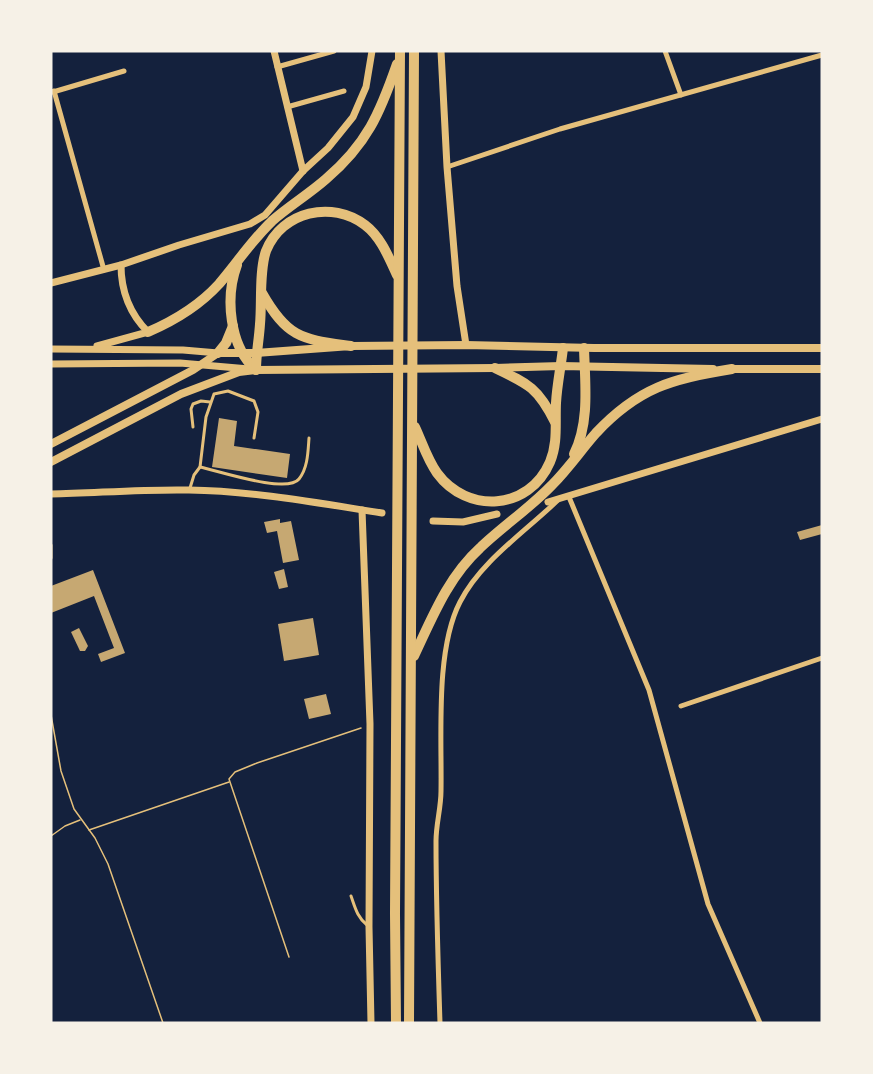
<svg xmlns="http://www.w3.org/2000/svg" width="873" height="1074" font-family="Rubik,sans-serif">
	<style>
		.building { fill: #c6a872 }
		.lines { fill: none; stroke-linecap: round; stroke-linejoin: round }
		.path { stroke: #e5c07b; stroke-width: 1.5 }
		.service { stroke: #e5c07b; stroke-width: 3 }
		.minor { stroke: #e5c07b; stroke-width: 5 }
		.tertiary { stroke: #e5c07b; stroke-width: 7 }
		.secondary { stroke: #e5c07b; stroke-width: 8 }
		.motorway { stroke: #e5c07b; stroke-width: 10 }
	</style>
	<rect width="100%" height="100%" fill="#14213d"/>
	<g class="building">
		<polygon points="219,418 237,421 234,446 290,454 287,478 212,467"/>
		<polygon points="280,519 280,523 291,521 299,560 283,563 277,531 267,533 264,522"/>
		<polygon points="822,525 822,534 800,540 797,532"/>
		<polygon points="284,569 288,587 279,589 274,572"/>
		<polygon points="93,570 125,653 101,662 98,654 114,648 94,596 51,613 51,586"/>
		<polygon points="313,618 319,655 284,661 278,624"/>
		<polygon points="79,628 88,646 85,651 80,651 71,632"/>
		<polygon points="326,694 331,714 309,719 304,699"/>
	</g>
	<g class="lines">
		<g class="path">
			<polyline points="51,715 61,771 74,809 95,838 108,864 163,1023"/>
			<polyline points="89,830 229,782"/>
			<polyline points="51,836 65,826 80,820"/>
			<polyline points="289,957 229,779 235,772 257,763 361,728"/>
		</g>
		<g class="service">
			<polyline points="193,427 191,409 193,404 201,401 210,402"/>
			<path d="M200 467C219 471 287 494 299 479 308 468 308 451 309 438"/>
			<polyline points="190,488 194,475 200,467 206,417 214,394 228,391 254,401 258,412 254,438"/>
			<polyline points="51,545 51,558"/>
			<path d="M351 896C355 907 357 917 367 925"/>
		</g>
		<g class="minor">
			<polyline points="665,51 681,95"/>
			<polyline points="277,67 334,51"/>
			<polyline points="54,91 104,270"/>
			<polyline points="53,92 124,71"/>
			<polyline points="287,107 344,91"/>
			<polyline points="447,167 560,129 822,55"/>
			<polyline points="569,497 649,690 708,904 760,1023"/>
			<polyline points="681,706 822,658"/>
			<path d="M440 1023C438 962 436 901 436 841 436 824 441 808 441 791 442 737 435 650 460 602 481 561 525 532 558 500"/>
		</g>
		<g class="tertiary">
			<polyline points="274,51 303,171"/>
			<polyline points="441,51 447,167 457,286 466,345"/>
			<polyline points="51,283 121,265 179,245 250,224 265,215 303,171 328,148 353,117 366,87 372,51"/>
			<path d="M97 346 148 332C130 314 121 291 121 265"/>
			<polyline points="51,349 183,350 218,353"/>
			<polyline points="51,364 180,363 249,369"/>
			<path d="M51 494C97 493 143 489 189 490 254 491 318 503 382 513"/>
			<polyline points="548,502 822,419"/>
			<polyline points="362,510 370,724 369,927 371,1023"/>
			<polyline points="433,521 463,522 497,514"/>
		</g>
		<g class="secondary">
			<polyline points="728,369 822,369"/>
			<polyline points="51,444 193,370 218,353 256,353 351,346 466,345 594,348 822,348"/>
			<polyline points="51,462 181,394 239,372 256,370 495,368 561,366 713,369"/>
		</g>
		<g class="motorway">
			<path d="M237 265C225 297 229 346 256 370"/>
			<path d="M262 293C288 339 302 339 351 346"/>
			<path d="M148 332C176 320 199 306 219 284 237 263 252 240 272 221 289 206 309 194 326 179 367 144 380 113 397 64"/>
			<polyline points="218,353 226,343 233,326"/>
			<path d="M495 368C529 384 538 388 555 422"/>
			<path d="M256 370C256 354 259 340 260 324 262 303 259 271 266 251 282 211 332 200 365 225 381 237 389 258 397 275"/>
			<path d="M415 427C422 442 427 459 437 473 467 514 529 511 550 462 558 443 555 424 556 403 557 385 561 366 563 348"/>
			<path d="M574 454C590 422 585 383 584 348"/>
			<path d="M414 656C432 618 448 577 480 548 503 526 530 508 552 485 568 469 581 450 596 433 638 388 673 378 732 369"/>
			<polyline points="396,1023 395,914 400,51"/>
			<polyline points="409,1023 414,51"/>
		</g>
	</g>
	<rect width="873" height="1074" fill="none" stroke="#f6f1e7" stroke-width="105"/>
</svg>
